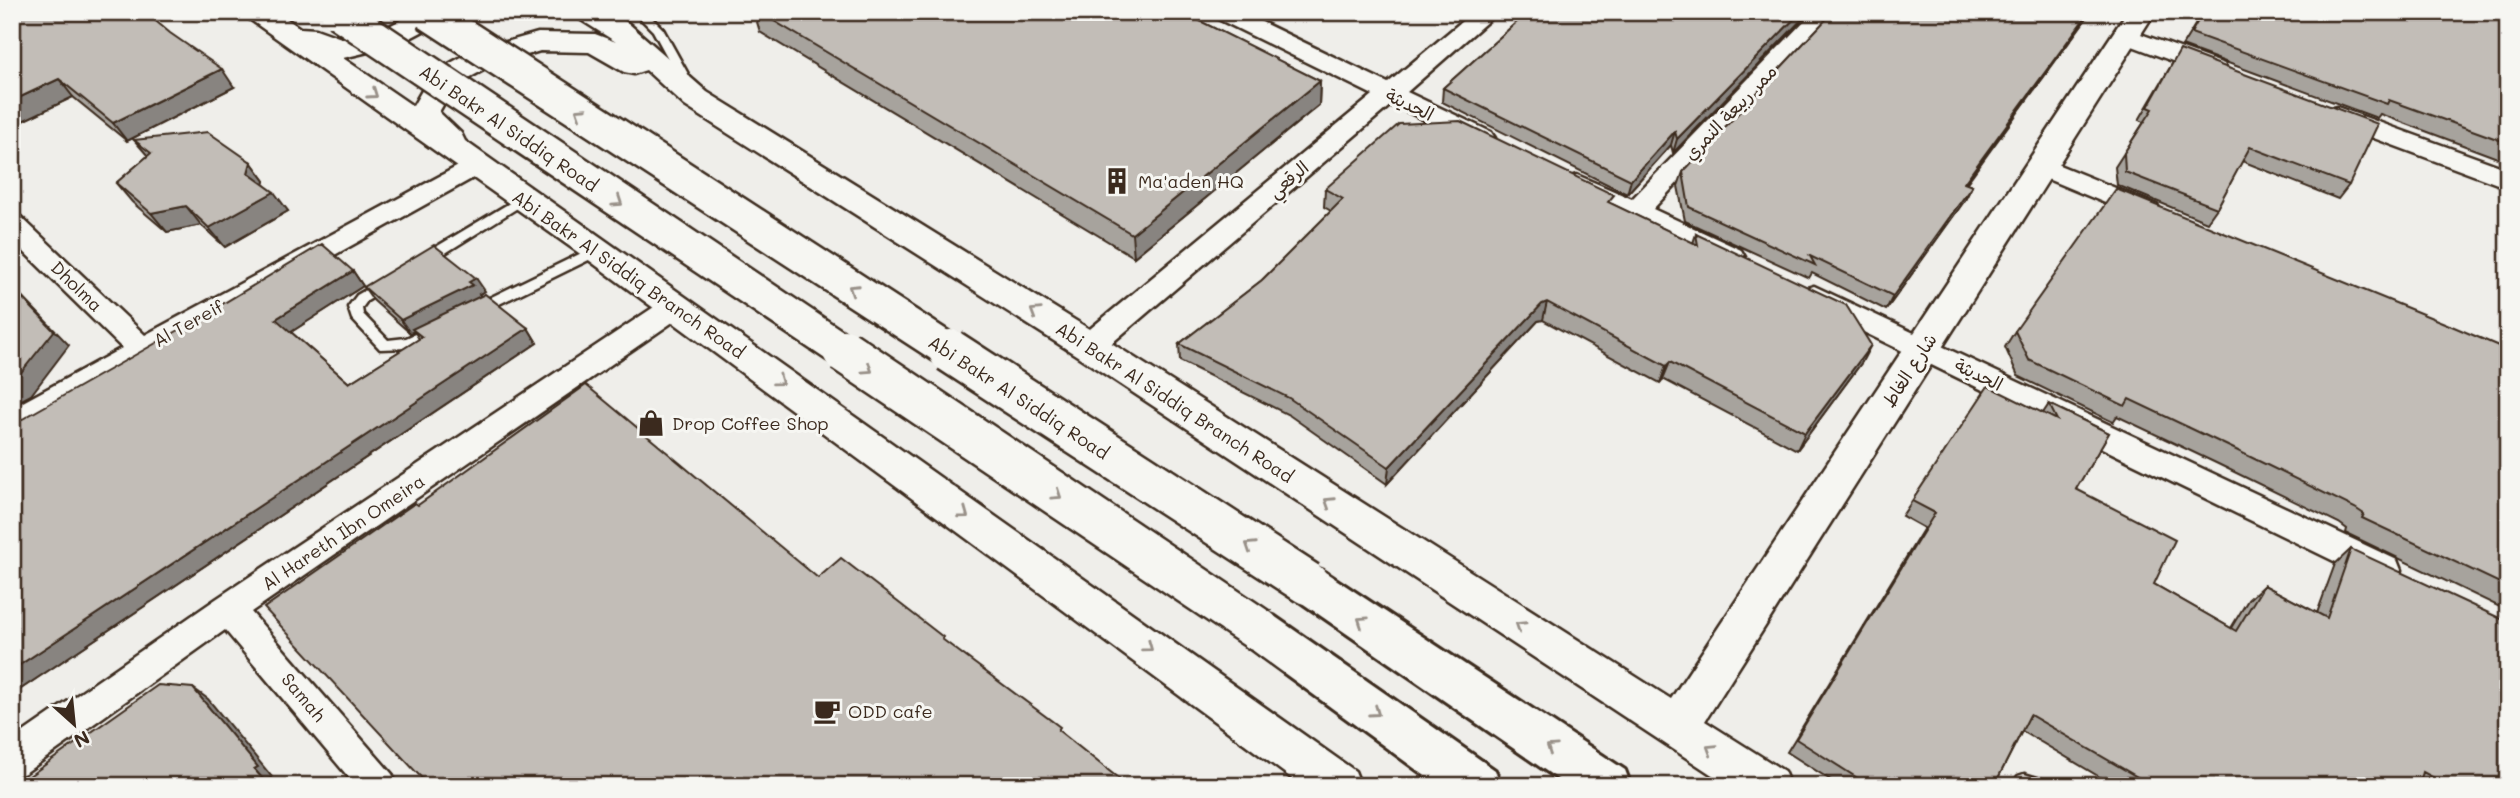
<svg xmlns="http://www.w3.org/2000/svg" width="2520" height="798" font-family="Mali,'Playpen Sans Arabic',sans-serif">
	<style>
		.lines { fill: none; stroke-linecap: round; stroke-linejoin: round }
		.service-casing { stroke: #3b2a1e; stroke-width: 5 }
		.minor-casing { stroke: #3b2a1e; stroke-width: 5 }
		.tertiary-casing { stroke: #3b2a1e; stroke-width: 5 }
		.primary-casing { stroke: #3b2a1e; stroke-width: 6 }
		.service { fill: #f6f6f2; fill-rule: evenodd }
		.minor { fill: #f6f6f2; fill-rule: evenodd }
		.tertiary { fill: #f6f6f2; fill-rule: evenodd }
		.primary { fill: #f6f6f2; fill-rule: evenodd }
		.primary-bridge-far1-casing { stroke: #3b2a1e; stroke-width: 38; stroke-linecap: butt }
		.primary-bridge-casing { stroke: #3b2a1e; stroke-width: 47; stroke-linecap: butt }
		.primary-bridge-far1 { stroke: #f6f6f2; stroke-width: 33 }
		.primary-bridge { stroke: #f6f6f2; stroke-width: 42 }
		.wall { fill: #a7a39d; stroke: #3b2a1e; stroke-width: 2 }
		.shaded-wall { fill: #888480; stroke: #3b2a1e; stroke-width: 2 }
		.building { fill: #c2bdb7; stroke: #3b2a1e; stroke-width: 2 }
		.oneway { stroke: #989088 }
		.labels { text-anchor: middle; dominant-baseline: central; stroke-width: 6; stroke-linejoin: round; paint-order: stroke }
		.street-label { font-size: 18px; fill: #3b2a1e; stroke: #f6f6f2 }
		.poi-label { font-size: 18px; fill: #3b2a1e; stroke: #f6f6f2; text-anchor: start }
	</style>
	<rect width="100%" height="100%" fill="#efeeea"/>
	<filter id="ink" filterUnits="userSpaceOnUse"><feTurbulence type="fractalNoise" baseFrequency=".0143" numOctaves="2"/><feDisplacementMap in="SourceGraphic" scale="14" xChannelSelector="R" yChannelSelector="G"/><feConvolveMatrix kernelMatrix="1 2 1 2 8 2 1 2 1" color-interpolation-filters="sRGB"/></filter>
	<g filter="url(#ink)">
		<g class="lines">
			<defs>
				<g id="service">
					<polygon points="634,12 646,12 663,29 693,83 691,86 683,86 653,31"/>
					<polygon points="523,195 527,196 529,199 527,202 431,262 421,262 420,259 421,256"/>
					<polygon points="598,245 603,247 604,250 603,253 483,312 478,314 471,309 473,306"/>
					<polygon points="385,279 390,281 392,284 390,287 367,301 362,308 363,314 388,340 406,338 435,325 442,330 440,334 408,348 380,349 352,319 348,307 357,295"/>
					<polygon points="2024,774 2044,780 2046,786 2012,786 2018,776"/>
				</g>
				<g id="minor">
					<polygon points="1211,12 1241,12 1388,83 1473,12 1498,12 1407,92 1491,132 1495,138 1491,144 1482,146 1473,144 1392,104 1099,354 1089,357 1079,354 1075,346 1079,338 1373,95 1214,17"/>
					<polygon points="1813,12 1837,12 1653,209 1741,250 1745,257 1741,264 1731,267 1721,264 1568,190 1564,184 1568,178 1577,175 1632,199"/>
					<polygon points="2127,29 2224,64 2227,69 2224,74 2215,77 2119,41 2115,36 2119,31"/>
					<polygon points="2337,107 2508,169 2508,188 2328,121 2325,115 2328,109"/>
					<polygon points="475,157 484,160 488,166 484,172 12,434 12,408 122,348 12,240 12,215 21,217 145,335"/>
					<polygon points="2042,158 2157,205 2161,211 2157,217 2148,220 2139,217 2033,173 2029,167 2033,161"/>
					<polygon points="1814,286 2397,560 2401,570 2397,580 2385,584 2373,580 1804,303 1800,296 1804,289"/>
					<polygon points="676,296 686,299 690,306 686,313 251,612 392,774 397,786 356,786 225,630 25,773 12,778 12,740 216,599 666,299"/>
				</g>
				<polygon id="tertiary" points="244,12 277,12 300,28 316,29 344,39 378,32 416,12 452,12 448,18 397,45 343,58 413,106 432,73 471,52 538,33 595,34 616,42 578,18 574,12 609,12 628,23 707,92 1102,337 1671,699 2127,12 2155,12 1705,721 1784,771 1790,786 1729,786 1076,355 685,106 646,70 634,74 624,72 589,52 540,51 491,66 454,86 439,112 461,133 465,141 1355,771 1361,786 1302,786 586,258 248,18"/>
				<g id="primary">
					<polygon points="1307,565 1322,570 1625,770 1631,786 1568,786 1292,596 1286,583 1292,570"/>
					<polygon points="1259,611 1274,616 1495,770 1501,786 1439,786 1244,644 1237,630 1244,616"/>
				</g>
			</defs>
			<use href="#service" class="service-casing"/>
			<use href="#minor" class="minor-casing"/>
			<use href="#tertiary" class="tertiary-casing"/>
			<use href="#primary" class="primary-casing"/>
			<use href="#service" class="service"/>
			<use href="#minor" class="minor"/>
			<use href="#tertiary" class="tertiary"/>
			<use href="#primary" class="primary"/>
			<defs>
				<g id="primary-bridge-far1">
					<polyline points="338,12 846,353"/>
					<polyline points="427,12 952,353"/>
				</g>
				<g id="primary-bridge">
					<polyline points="844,351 1259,630"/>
					<polyline points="950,351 1307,583"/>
				</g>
			</defs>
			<use href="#primary-bridge-far1" class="primary-bridge-far1-casing"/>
			<use href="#primary-bridge" class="primary-bridge-casing"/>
			<use href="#primary-bridge-far1" class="primary-bridge-far1"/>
			<use href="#primary-bridge" class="primary-bridge"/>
		</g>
		<g class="wall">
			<polygon points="12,12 234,87 127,141 73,97 12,126"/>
			<polygon points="754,12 1182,12 1320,81 1319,105 1134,257 760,32"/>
			<polygon points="1528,12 1809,12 1673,153 1671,145 1627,194 1442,102 1443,88"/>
			<polygon points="1833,12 2091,12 1966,184 1972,186 1965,200 1886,310 1812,273 1809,278 1685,221 1678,186 1683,172"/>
			<polygon points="2203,12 2508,22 2508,162 2380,114 2377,118 2182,46"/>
			<polygon points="2488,12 2508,12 2508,20"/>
			<polygon points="2172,64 2349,185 2338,199 2242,161 2217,208 2207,222 2117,185 2115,167 2144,122 2139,120"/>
			<polygon points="134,140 251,162 265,181 264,185 288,211 225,247 201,225 167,232 132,202 116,183 148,156"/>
			<polygon points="1325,189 1612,204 1693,243 1696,234 1862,362 1797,450 1663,379 1660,383 1543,320 1538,321 1387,484 1289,415 1180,361 1179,344 1262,280 1331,211 1324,207"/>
			<polygon points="353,271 363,286 291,332 349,383 419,339 414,331 410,333 374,301 364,287 485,291 479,294 480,296 528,328 537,343 12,695 12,425"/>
			<polygon points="2015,331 2508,350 2508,611 2346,533 2347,529 2339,523 2218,464 2117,416 2113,422 2018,376 2005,347"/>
			<polygon points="2049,404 2109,433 2076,489 2154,584 2231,628 2248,600 2264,585 2317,613 2335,564 2351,549 2508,786 2115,786 2022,731 1994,786 1840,786 1787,752 1924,528 1902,516 1912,501 2043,413"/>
		</g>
		<g class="shaded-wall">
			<polygon points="1801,12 1809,12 1673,153 1677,139"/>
			<polygon points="2089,12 2091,12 1956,196 1964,183"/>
			<polygon points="222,69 234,87 127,141 113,123"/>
			<polygon points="59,79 73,97 12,126 12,101"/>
			<polygon points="1320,81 1319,105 1134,257 1132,234"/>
			<polygon points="1675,131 1671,145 1627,194 1631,180"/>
			<polygon points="251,162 265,181 262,192 248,173"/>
			<polygon points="1972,186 1965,200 1886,310 1893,296"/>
			<polygon points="274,192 288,211 225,247 209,228"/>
			<polygon points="186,206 201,225 167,232 151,213"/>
			<polygon points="353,271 363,286 288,334 276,319"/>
			<polygon points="476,278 485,291 479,294 482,298 410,333 401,320"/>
			<polygon points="12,286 69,345 31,395 12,405"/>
			<polygon points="1547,302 1543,320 1538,321 1387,484 1389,467 1542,304"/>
			<polygon points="528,328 537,343 12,695 12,670"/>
			<polygon points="1871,345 1862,362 1797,450 1805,433"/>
			<polygon points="1670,362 1663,379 1660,383 1666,366"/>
			<polygon points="193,688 208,699 272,777 268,780 273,786 269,786 254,769"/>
		</g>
		<g class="building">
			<polygon points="12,12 145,12 170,33 222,69 113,123 59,79 12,101"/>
			<polygon points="759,12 1182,12 1320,81 1132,234"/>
			<polygon points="1528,12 1801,12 1677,139 1675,131 1631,180 1443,88"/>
			<polygon points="1833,12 2089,12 1964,183 1972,186 1893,296 1810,256 1815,265 1689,207 1683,172"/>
			<polygon points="2203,12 2479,12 2508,22 2508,143 2389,100 2387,104 2191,33"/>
			<polygon points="2180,50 2378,124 2349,185 2250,147 2217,208 2125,172 2124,153 2153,109 2148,107"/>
			<polygon points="1460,121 1614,195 1608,202 1698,245 1696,234 1846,305 1871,345 1805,433 1670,362 1666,366 1547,302 1542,304 1389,467 1289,398 1179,344 1262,280 1343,199 1325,189 1399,124"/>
			<polygon points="208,132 251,162 248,173 274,192 209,228 186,206 151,213 116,183 151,153 134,140"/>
			<polygon points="2116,189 2447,324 2508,350 2508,587 2362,518 2364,514 2355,508 2232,448 2129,399 2125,406 2029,360 2015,331"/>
			<polygon points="322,244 353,271 276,319 349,383 422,337 412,329 485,294 528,328 12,670 12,425 186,326"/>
			<polygon points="434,245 476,278 469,282 473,285 401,320 364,287"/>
			<polygon points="12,287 54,331 15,380 12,382"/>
			<polygon points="586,385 818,578 841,558 943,637 942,639 1060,727 1058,730 1128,786 429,786 264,608 415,503 418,505"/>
			<polygon points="1988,386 2057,420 2049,404 2109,433 2076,489 2175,540 2154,584 2236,631 2264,585 2327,618 2351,549 2508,622 2508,786 2449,786 2423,772 2419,786 2153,786 2030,715 1994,786 1870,786 1796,739 1935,513 1912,501"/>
			<polygon points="158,685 193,688 258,767 254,769 269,786 15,786"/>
		</g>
		<defs><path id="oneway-chevron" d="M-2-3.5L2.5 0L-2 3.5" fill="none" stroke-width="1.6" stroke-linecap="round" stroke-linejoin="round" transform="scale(1.75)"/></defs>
		<g class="oneway">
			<use href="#oneway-chevron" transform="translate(373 94) rotate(35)"/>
			<use href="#oneway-chevron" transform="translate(580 112) rotate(-147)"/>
			<use href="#oneway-chevron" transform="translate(618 202) rotate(34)"/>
			<use href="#oneway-chevron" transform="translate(853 289) rotate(-147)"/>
			<use href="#oneway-chevron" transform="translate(1035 312) rotate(-148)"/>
			<use href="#oneway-chevron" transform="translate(868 369) rotate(34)"/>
			<use href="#oneway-chevron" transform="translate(779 381) rotate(36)"/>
			<use href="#oneway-chevron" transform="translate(1057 495) rotate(34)"/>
			<use href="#oneway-chevron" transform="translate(1329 502) rotate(-147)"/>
			<use href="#oneway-chevron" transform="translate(964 514) rotate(36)"/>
			<use href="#oneway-chevron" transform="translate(1250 546) rotate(-147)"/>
			<use href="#oneway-chevron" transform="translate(1362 621) rotate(-146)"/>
			<use href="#oneway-chevron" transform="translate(1520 626) rotate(-147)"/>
			<use href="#oneway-chevron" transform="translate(1148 647) rotate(36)"/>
			<use href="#oneway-chevron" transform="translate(1375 712) rotate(35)"/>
			<use href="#oneway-chevron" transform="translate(1551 748) rotate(-146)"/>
			<use href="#oneway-chevron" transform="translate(1711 749) rotate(-148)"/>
		</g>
	</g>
	<defs>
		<symbol id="building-bare" viewBox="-9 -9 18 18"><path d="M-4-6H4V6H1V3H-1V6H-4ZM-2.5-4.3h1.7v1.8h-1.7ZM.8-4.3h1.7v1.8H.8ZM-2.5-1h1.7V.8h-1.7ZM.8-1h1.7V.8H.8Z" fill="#3b2a1e" stroke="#f6f6f2" stroke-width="2.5" paint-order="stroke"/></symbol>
		<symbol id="shop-bare" viewBox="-9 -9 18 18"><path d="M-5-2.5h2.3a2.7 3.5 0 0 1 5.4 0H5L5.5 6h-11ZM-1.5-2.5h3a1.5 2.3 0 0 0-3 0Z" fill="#3b2a1e" stroke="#f6f6f2" stroke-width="2.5" paint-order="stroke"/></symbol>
		<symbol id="cafe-bare" viewBox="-9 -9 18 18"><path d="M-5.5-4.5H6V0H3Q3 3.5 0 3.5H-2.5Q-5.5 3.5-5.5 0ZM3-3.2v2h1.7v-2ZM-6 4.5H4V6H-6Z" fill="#3b2a1e" stroke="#f6f6f2" stroke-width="2.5" paint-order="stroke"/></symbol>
	</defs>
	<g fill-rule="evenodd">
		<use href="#building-bare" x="1098" y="162" width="38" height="38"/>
		<use href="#shop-bare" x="632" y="404" width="38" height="38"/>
		<use href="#cafe-bare" x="808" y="692" width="38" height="38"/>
	</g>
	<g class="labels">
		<g class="street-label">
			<text transform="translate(1410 104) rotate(26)">الحديثة</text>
			<text transform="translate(1730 112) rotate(-46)">ممر ربيعة النمري</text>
			<text transform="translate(509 128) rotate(34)">Abi Bakr Al Siddiq Road</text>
			<text transform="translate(1288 179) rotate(-40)">الرقعي</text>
			<text transform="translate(629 274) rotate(35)">Abi Bakr Al Siddiq Branch Road</text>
			<text transform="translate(77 286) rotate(44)">Dholma</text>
			<text transform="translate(188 323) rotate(-29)">Al Tereif</text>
			<text transform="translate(1909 370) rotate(-57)">شارع الغاط</text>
			<text transform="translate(1979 374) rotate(26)">الحديثة</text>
			<text transform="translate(1019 397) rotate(33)">Abi Bakr Al Siddiq Road</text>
			<text transform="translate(1175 402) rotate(33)">Abi Bakr Al Siddiq Branch Road</text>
			<text transform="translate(343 532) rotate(-34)">Al Hareth Ibn Omeira</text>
			<text transform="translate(304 697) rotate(50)">Samah</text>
		</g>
		<g class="poi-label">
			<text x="1138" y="181">Ma'aden HQ</text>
			<text x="672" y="423">Drop Coffee Shop</text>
			<text x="848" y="711">ODD cafe</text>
		</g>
	</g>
	<rect width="2520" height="798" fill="none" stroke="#f6f6f2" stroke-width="42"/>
	<rect x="21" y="21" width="2478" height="756" fill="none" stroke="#3b2a1e" stroke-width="2.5" filter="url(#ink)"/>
	<g transform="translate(74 724) rotate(153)" stroke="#f6f6f2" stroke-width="5" paint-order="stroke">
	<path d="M0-5L12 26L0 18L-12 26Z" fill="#3b2a1e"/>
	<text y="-10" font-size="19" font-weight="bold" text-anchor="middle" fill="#3b2a1e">N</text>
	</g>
</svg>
